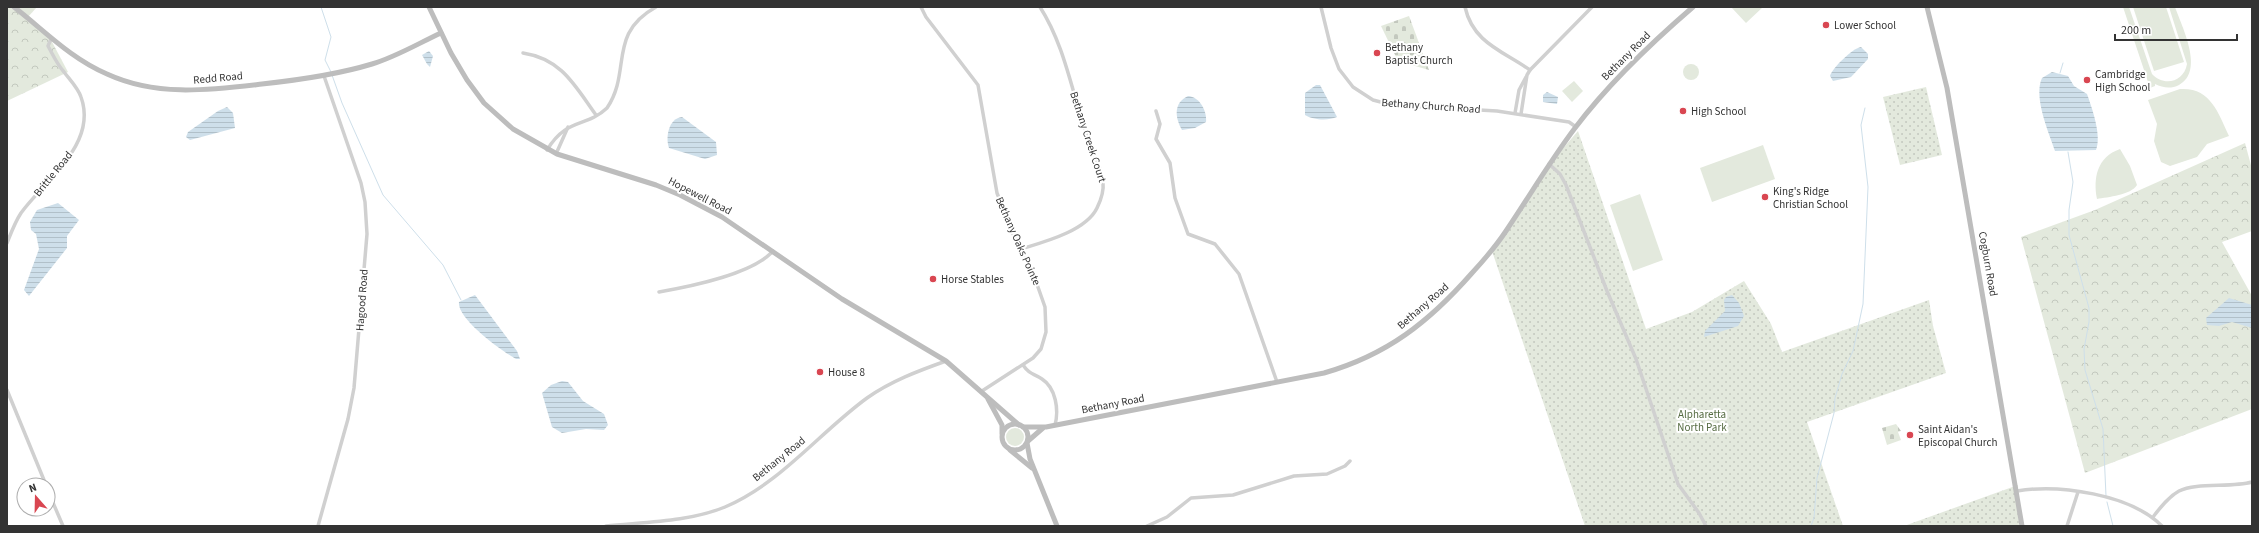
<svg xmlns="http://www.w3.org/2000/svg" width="2259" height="533" font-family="'Source Sans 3',sans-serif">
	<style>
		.green { fill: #e3e9dd }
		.forest { fill: url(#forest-crowns) }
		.cemetery { fill: url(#cemetery-stones) }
		.park { fill: url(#park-dots) }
		.water { fill: url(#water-rules) }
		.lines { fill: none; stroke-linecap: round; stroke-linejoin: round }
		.stream { stroke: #cedfea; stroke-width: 1 }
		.street { stroke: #d0d0d0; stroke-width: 3.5 }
		.secondary { stroke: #bdbdbd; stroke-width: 5 }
		.poi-dot { fill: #d94651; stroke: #fff; stroke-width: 1.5 }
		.labels { text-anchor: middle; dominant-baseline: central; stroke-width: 4; stroke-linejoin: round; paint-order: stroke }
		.poi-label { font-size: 11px; fill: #333; stroke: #fff; text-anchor: start }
		.street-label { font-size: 11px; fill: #333; stroke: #fff }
		.park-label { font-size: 11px; fill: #566c43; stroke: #fff }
	</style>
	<defs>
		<pattern id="forest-crowns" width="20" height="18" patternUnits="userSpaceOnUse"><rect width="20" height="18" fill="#e3e9dd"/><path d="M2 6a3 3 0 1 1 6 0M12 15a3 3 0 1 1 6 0" fill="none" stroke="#c3c8be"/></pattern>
		<pattern id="cemetery-stones" width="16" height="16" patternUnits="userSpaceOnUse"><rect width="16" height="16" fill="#e3e9dd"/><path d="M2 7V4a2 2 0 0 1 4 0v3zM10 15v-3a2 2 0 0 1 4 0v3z" fill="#c3c8be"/></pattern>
		<pattern id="park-dots" width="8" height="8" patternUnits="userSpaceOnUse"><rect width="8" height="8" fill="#e3e9dd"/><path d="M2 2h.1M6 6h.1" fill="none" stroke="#c3c8be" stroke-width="1.8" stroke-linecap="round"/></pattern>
		<pattern id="water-rules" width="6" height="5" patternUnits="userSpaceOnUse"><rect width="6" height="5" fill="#cedfea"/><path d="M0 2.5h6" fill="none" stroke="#b1c0c9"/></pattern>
	</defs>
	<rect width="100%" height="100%" fill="#fff"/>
	<g class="green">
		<polygon points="1731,7 1763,7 1746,23"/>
		<path d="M2123 7H2129L2152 74C2164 87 2184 82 2187 64L2169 7H2175C2182 27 2205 71 2179 85 2171 89 2163 88 2155 84V86L2150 88Z"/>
		<polygon points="2133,7 2166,7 2184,62 2154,71"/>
		<circle cx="1691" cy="72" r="8"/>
		<polygon points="1574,81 1583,91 1572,102 1562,91"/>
		<path d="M2180 89C2210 87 2218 112 2229 136L2207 144 2197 157 2170 166 2161 162 2154 141 2157 124 2148 100Z"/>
		<polygon points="1763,145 1775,179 1712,202 1700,168"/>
		<path d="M2120 149 2130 166 2137 185C2131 195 2108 197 2097 199 2093 178 2097 157 2120 149Z"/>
		<polygon points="1640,194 1663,260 1633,271 1610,205"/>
		<circle cx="1015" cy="437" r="9"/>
	</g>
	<g class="forest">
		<polygon points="7,7 37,7 28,17 51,40 68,72 7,101"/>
		<polygon points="2245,143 2252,169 2252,231 2222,242 2252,296 2252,409 2085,473 2021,237 2095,210"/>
	</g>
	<g class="cemetery">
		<polygon points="1409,16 1429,70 1398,61 1381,26"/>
		<polygon points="1896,424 1901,431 1898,432 1901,440 1887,445 1882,428"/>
	</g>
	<g class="park">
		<polygon points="1926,87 1942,155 1900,165 1883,97"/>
		<polygon points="1578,131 1646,329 1692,312 1744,281 1771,324 1782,352 1929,300 1933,326 1946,373 1807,422 1843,526 1585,526 1492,251 1546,168"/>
		<polygon points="2018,485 2019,526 1904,526"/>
	</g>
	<g class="water">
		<path d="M1861 47 1868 54V59L1851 77 1833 81 1830 76C1832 68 1853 48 1861 47Z"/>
		<polygon points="429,51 433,56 430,67 427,64 422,55"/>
		<path d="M2052 72 2068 76 2074 86 2087 94C2092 108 2102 136 2096 150L2055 151C2049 133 2033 97 2042 78Z"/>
		<path d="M1316 85H1320L1337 117C1328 121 1313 120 1305 115V93Z"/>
		<polygon points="1547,92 1558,97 1557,104 1543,102 1543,95"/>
		<path d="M1188 96C1200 97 1207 111 1206 122L1195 128 1182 130C1175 118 1173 103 1188 96Z"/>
		<polygon points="227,107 233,113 235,128 190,140 186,137 188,132 218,111"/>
		<path d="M682 117 716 142 717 155 705 159 669 148C665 137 669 118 682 117Z"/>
		<polygon points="58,203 79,220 67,236 67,248 29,296 24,290 39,249 36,234 31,230 30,222 37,210"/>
		<path d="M475 295 517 351 520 359H516C502 351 457 319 459 302Z"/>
		<polygon points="1732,295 1739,303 1744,316 1738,326 1704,337 1705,331 1725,311 1724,300 1726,297"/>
		<polygon points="2229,298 2252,305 2252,328 2232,322 2219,326 2207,325 2206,318"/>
		<polygon points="562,381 568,382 583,401 604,414 608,425 604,430 586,429 562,433 552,427 542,393 551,385"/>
	</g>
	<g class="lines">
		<g class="stream">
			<polyline points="321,7 331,37 325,60 331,72"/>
			<polyline points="2060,73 2063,63"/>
			<polyline points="332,75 342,103 383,195 443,265 461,300"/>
			<polyline points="2068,152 2073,182 2069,210 2069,235 2089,308 2089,322 2084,349 2085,370 2103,429 2106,496"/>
			<polyline points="2107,502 2113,526"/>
			<polyline points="1811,526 1814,518 1817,478 1834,413 1835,398 1842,374 1853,351 1863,304 1868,187 1861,125 1865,108"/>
		</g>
		<g class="street">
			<polyline points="921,7 926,17 978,85 997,193 1013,234 1033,273 1045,307 1046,332 1041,349 1033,358 982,391"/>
			<polyline points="1321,7 1331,48 1339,69 1353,87 1373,100 1392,105 1497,111 1569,122 1576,127"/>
			<path d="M1465 7C1473 43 1503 51 1530 70"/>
			<path d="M523 53C562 59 575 86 596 115"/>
			<polyline points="1156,111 1160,124 1156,139 1170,163 1175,198 1188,234 1215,244 1239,274 1277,382"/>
			<polyline points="1515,113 1519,90 1526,77"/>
			<polyline points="1521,114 1527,75 1530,70 1592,7"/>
			<path d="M547 150C567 117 586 128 607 108 632 71 607 34 656 7"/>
			<polyline points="556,154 568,127"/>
			<polyline points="1549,164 1560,174 1566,185 1607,291 1636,359 1678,484 1699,513 1706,526"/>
			<path d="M7 243C11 233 15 222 21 213 45 180 98 144 81 97 78 88 70 80 64 72 57 64 53 55 48 46L51 39"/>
			<path d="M1021 249C1044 242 1086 231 1097 208 1101 200 1104 191 1103 182 1101 166 1092 150 1087 136 1072 93 1065 46 1040 7"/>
			<path d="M659 292C688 287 753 274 773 251"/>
			<path d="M1023 365C1030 375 1033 373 1042 379 1056 388 1059 410 1055 425"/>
			<polyline points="7,390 46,485"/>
			<polyline points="48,491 63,526"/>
			<path d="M2017 491C2059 484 2130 494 2162 526"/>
			<path d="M2153 517C2160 508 2168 497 2179 491 2196 482 2231 488 2252 482"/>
			<polyline points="318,526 348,419 354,388 367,234 365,202 361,183 324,76"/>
			<path d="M606 526C645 522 689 522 725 507 781 483 819 433 867 398 891 381 918 371 946 361"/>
			<polyline points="1147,526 1167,517 1191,498 1233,495 1294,476 1327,474 1345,466 1350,461"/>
			<polyline points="2067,526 2078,492"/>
		</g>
		<g class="secondary">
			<path d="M14 7C45 31 70 58 107 74 157 97 209 90 262 84 299 80 336 75 372 64 396 57 419 43 441 33"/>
			<polyline points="429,7 451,53 467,80 484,103 513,129 557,154 656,185 680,195 722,217 842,299 946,361 1019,425"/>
			<polyline points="1927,7 1947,88 2022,526"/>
			<polyline points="988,399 1002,425 1002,433"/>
			<circle cx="1015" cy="437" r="13"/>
			<path d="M1023 427H1046L1324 373C1387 355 1429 322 1472 273 1484 260 1496 246 1506 231 1529 197 1550 161 1575 128 1609 83 1650 44 1693 7"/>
			<polyline points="1028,441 1043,428"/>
			<polyline points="1027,443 1030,459 1057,526"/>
			<polyline points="1010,450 1032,468"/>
		</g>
	</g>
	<g class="poi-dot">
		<circle cx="1826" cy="25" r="4"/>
		<circle cx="1377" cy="53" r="4"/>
		<circle cx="2087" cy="80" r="4"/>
		<circle cx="1683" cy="111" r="4"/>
		<circle cx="1765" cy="197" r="4"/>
		<circle cx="933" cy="279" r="4"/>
		<circle cx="820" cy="372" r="4"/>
		<circle cx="1910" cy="435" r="4"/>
	</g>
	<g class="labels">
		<g class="poi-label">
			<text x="1834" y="25">Lower School</text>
			<text x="1385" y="47">Bethany<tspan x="1385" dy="13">Baptist Church</tspan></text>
			<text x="2095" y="74">Cambridge<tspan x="2095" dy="13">High School</tspan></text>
			<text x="1691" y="111">High School</text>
			<text x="1773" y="191">King's Ridge<tspan x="1773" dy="13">Christian School</tspan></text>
			<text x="941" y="279">Horse Stables</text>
			<text x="828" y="372">House 8</text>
			<text x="1918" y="429">Saint Aidan's<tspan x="1918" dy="13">Episcopal Church</tspan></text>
		</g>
		<g class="street-label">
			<text transform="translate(1626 56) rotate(-45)">Bethany Road</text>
			<text transform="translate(218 78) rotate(-5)">Redd Road</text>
			<text transform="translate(1431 106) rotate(4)">Bethany Church Road</text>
			<text transform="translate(1088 137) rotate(72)">Bethany Creek Court</text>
			<text transform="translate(53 174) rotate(-51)">Brittle Road</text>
			<text transform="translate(700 196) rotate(27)">Hopewell Road</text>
			<text transform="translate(1018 241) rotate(66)">Bethany Oaks Pointe</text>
			<text transform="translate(1988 264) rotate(80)">Cogburn Road</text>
			<text transform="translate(362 300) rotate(-86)">Hagood Road</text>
			<text transform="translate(1423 306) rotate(-41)">Bethany Road</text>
			<text transform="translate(1113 404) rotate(-11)">Bethany Road</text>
			<text transform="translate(779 459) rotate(-39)">Bethany Road</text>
		</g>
		<g class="park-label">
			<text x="1702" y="414">Alpharetta<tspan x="1702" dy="13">North Park</tspan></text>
		</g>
	</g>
	<rect width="2259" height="533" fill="none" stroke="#333333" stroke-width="16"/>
	<g transform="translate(36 497) rotate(340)"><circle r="19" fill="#ffffff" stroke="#adadad"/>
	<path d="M0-3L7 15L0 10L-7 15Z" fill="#d94651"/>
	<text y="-6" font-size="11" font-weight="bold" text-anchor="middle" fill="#333333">N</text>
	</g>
	<path d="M2115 34v6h122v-6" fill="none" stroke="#333333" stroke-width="2"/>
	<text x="2121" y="34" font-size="12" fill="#333333" stroke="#ffffff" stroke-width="3" paint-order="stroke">200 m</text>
</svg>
